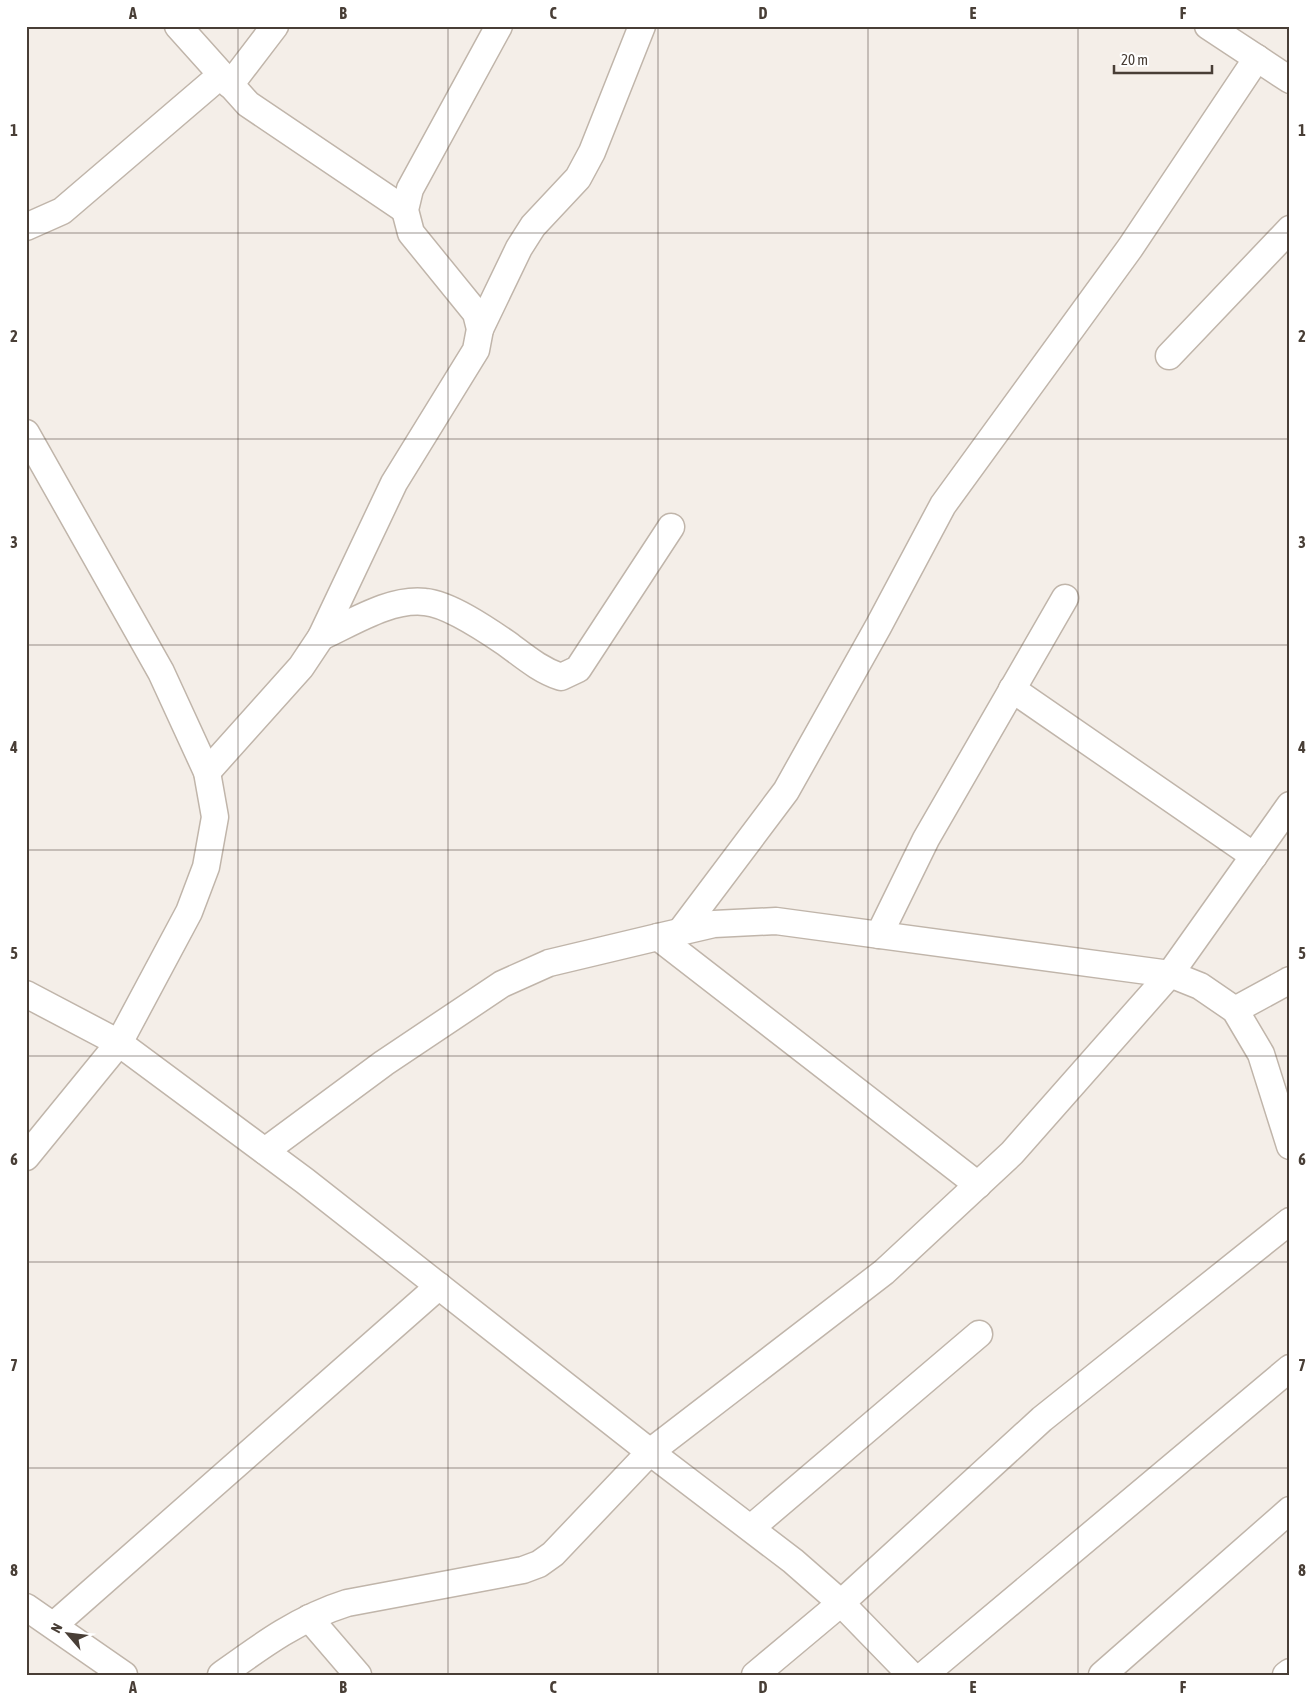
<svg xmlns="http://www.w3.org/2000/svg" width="1316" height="1701" font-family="'Asap Condensed',sans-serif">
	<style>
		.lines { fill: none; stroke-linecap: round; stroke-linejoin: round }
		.street-casing { stroke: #c0b5aa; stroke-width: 29 }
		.street { stroke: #fff; stroke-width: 26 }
		.grid { fill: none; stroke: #483e36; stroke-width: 1; stroke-opacity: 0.55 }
		.neatline { fill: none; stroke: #483e36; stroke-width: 2 }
		.grid-label { font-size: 16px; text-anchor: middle; font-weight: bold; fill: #483e36 }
	</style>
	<rect width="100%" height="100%" fill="#f4eee8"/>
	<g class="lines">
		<defs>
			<g id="street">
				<polyline points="178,26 248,104 405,210"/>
				<polyline points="1208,26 1290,80"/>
				<polyline points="230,85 275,26"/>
				<polyline points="26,227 62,211 221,75"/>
				<polyline points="480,329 519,248 533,226 578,178 592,152 642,26"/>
				<polyline points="1169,356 1290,229"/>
				<polyline points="26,433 161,672 207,772 215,817 206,867 189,912 119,1043 26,1157"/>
				<path d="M321 637C352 623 390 598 425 602 449 604 487 630 506 643 525 657 540 670 561 677L578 669 671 527"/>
				<polyline points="1012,689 1254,856"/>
				<polyline points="207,772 301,667 321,637 394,483 476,350 480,329 476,313 411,233 405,210 410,189 499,26"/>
				<polyline points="680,932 786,791 878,627 943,505 1130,248 1257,58"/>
				<polyline points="879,935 926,839 1065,598"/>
				<polyline points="658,937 978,1185"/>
				<polyline points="26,994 119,1043 305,1181 650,1452 793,1561 841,1603 911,1675"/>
				<polyline points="1235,1010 1290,980"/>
				<polyline points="265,1151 384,1063 502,984 549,963 658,937 714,924 776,921 1170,974 1200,986 1235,1010 1261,1054 1290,1146"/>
				<polyline points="751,1528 979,1334"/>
				<polyline points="26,1607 124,1675"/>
				<polyline points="309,1618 358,1675"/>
				<polyline points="54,1625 439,1286"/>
				<path d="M221 1675C261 1646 299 1618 347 1603L523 1570 539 1564 553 1554 650 1452 884 1272 1012 1153 1170 974 1290 805"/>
				<polyline points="755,1675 841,1603 1042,1419 1290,1221"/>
				<polyline points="924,1675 1290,1368"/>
				<polyline points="1102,1675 1290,1510"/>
				<polyline points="1286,1675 1290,1672"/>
			</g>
		</defs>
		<use href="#street" class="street-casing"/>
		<use href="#street" class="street"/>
	</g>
	<path class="grid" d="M238 26V1675M448 26V1675M658 26V1675M868 26V1675M1078 26V1675M26 233H1290M26 439H1290M26 645H1290M26 850H1290M26 1056H1290M26 1262H1290M26 1468H1290"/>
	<rect width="1316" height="1701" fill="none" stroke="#ffffff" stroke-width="55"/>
	<g transform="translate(68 1634) rotate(298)" stroke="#ffffff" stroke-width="4" paint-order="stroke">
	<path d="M0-4L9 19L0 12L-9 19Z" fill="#483e36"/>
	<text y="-8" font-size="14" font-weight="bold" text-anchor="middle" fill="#483e36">N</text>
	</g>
	<path d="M1114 65v8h98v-8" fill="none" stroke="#483e36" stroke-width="2.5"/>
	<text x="1121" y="65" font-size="15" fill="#483e36" stroke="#ffffff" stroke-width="4" paint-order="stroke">20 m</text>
	<rect x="28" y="28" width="1260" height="1646" class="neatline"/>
	<g class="grid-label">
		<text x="133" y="19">A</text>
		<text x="343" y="19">B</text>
		<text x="553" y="19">C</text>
		<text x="763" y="19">D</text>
		<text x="973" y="19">E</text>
		<text x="1183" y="19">F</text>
		<text x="14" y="136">1</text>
		<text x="1302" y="136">1</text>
		<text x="14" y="342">2</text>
		<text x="1302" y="342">2</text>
		<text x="14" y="548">3</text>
		<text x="1302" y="548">3</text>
		<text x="14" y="753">4</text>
		<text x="1302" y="753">4</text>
		<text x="14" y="959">5</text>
		<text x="1302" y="959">5</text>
		<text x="14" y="1165">6</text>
		<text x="1302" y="1165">6</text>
		<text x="14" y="1371">7</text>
		<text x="1302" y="1371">7</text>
		<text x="14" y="1576">8</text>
		<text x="1302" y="1576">8</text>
		<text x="133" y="1693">A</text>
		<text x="343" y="1693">B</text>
		<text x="553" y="1693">C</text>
		<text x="763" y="1693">D</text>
		<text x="973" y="1693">E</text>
		<text x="1183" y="1693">F</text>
	</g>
</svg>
